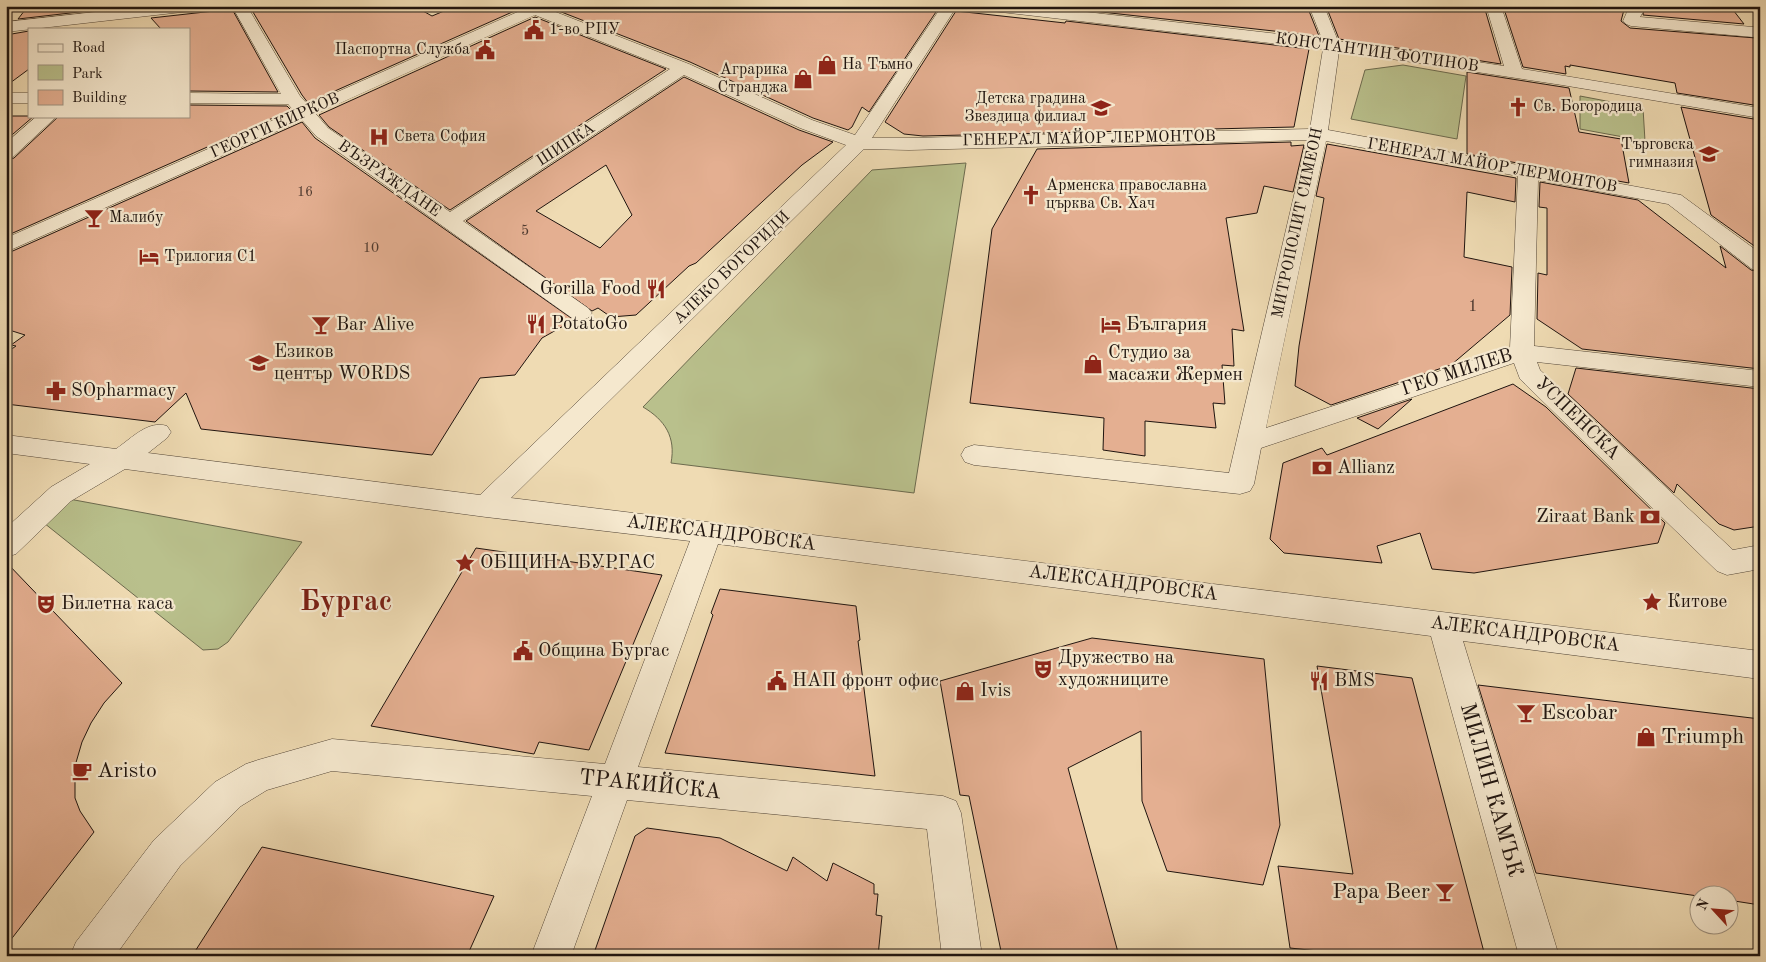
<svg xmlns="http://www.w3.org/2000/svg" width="1766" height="962" font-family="'Old Standard TT',serif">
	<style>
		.green { fill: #b9c08c; stroke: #6c6a4e }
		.building { fill: #e4af91; stroke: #1f140f; fill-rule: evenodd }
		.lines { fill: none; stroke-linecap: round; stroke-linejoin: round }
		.minor-casing { stroke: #534638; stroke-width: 1 }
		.minor { fill: #f5e8ce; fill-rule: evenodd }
		.labels { text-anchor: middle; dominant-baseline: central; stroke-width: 4.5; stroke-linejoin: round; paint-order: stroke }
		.far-number-label { font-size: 14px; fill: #503b30 }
		.far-poi-label { font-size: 16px; fill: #1f140f; stroke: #f5e8ce; text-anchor: start }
		.far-street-label { font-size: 16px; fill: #1f140f; stroke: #f5e8ce }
		.number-label { font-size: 16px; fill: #503b30 }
		.poi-label { font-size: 19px; fill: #1f140f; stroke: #f5e8ce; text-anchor: start }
		.street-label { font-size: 19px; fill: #1f140f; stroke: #f5e8ce }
		.near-poi-label { font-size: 22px; fill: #1f140f; stroke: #f5e8ce; text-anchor: start }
		.near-street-label { font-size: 22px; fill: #1f140f; stroke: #f5e8ce }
		.town-label { font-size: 29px; font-weight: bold; fill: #7a1f14; stroke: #f5e8ce }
	</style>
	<rect width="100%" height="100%" fill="#efdbb3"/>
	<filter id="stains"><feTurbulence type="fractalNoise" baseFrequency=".004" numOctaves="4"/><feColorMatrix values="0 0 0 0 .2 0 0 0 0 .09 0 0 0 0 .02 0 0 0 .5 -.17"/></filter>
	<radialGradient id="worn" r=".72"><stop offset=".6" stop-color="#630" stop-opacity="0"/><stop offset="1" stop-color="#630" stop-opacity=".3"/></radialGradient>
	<g class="green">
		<polygon points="1403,65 1466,76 1457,139 1351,119 1365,70"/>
		<polygon points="1580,96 1643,108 1645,141 1580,129"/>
		<path d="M966 163 914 493 671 463C676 437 665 420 643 407L872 170Z"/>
		<polygon points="69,499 302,542 228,642 218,649 203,650 44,523"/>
	</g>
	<g class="building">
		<polygon points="36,6 108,6 105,9 18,19 25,10"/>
		<polygon points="259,6 414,6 432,16 456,6 517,6 519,9 308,103 302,95 250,7"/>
		<polygon points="552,6 910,6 938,9 869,112 862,107 852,127 848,130 813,118 690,62 551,8"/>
		<polygon points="1076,6 1307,6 1319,36 1074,9"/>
		<polygon points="1326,6 1484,6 1501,64 1339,39"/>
		<polygon points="1503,6 1625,6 1621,21 1630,28 1756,38 1760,43 1760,106 1677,93 1675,83 1570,65 1570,67 1565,66 1566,74 1523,67"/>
		<polygon points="1644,6 1730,6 1744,24 1643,15"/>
		<polygon points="232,9 278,92 189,91 189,29 161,29 151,18"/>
		<polygon points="956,11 1065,23 1066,21 1309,49 1294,127 923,136 904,134 885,122"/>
		<polygon points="535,17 666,69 450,210 329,127 319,115"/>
		<polygon points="29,31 29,69 6,86 6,35"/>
		<polygon points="1467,72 1569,88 1579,132 1621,139 1629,183 1467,154"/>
		<path d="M684 77 799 130 833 142 802 165 696 263 689 266 636 315 611 317 598 308 592 311 466 221ZM606 165 632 215 600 248 536 211Z"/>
		<polygon points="189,105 287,106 291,110 6,236 6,161 14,158 59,116 189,116"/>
		<polygon points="1681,107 1760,120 1760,250 1711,215"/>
		<polygon points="6,116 34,116 6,140"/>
		<polygon points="302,122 315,138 574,320 542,338 515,375 480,378 432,455 201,429 186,393 155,422 6,404 6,353 16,346 11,345 25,335 6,329 6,254"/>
		<polygon points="1291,142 1291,146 1304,145 1293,192 1264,186 1257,213 1226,218 1244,331 1232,329 1234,366 1222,365 1225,404 1213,403 1216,428 1145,421 1145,456 1103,450 1104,418 970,403 992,229 1037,149"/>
		<polygon points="1327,144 1516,178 1515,202 1467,192 1464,257 1512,267 1510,315 1451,365 1331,405 1295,386 1299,346 1324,198 1316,196"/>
		<polygon points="1540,182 1638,200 1726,268 1720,246 1751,270 1760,272 1760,369 1582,349 1537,319 1538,273 1547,275 1547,208 1539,207"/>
		<polygon points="1576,368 1760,389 1760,526 1734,530 1719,524 1677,484 1674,493 1568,394"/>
		<polygon points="1513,384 1546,407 1665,523 1658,543 1474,573 1432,569 1420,533 1377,546 1382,563 1284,553 1270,539 1283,463 1322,448 1327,455"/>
		<polygon points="1412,399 1378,429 1357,418"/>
		<polygon points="476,548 662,575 589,750 539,742 534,754 371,726"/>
		<polygon points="6,562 122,683 104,703 91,723 82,742 75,766 75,798 80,811 94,832 6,946"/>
		<polygon points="720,589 856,606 860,640 858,641 875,776 665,753 713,615 711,613"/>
		<polygon points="1092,638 1264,659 1280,825 1263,885 1167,871 1142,801 1141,731 1068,768 1119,956 1002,956 969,796 960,795 940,681"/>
		<polygon points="1317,666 1412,678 1485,956 1365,956 1290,948 1278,866 1353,874"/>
		<polygon points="1478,685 1760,719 1760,905 1728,900 1728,894 1698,894 1698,896 1536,873"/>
		<polygon points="647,828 720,838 787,871 793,857 827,881 833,863 874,884 874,894 878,894 876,915 882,916 878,956 593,956 635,836"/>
		<polygon points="262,847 494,896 467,956 192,956"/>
	</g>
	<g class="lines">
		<defs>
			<g id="minor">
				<polygon points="149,6 198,6 196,9 191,11 6,32 6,22"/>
				<path d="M232 6H247L300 96 308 105 522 10 519 6H550L548 9 689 64 812 120 855 135 942 6H957L872 138H909L1310 129 1323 49 992 11 987 9 985 6H1034L1322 39 1309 6H1324L1338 41 1504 66 1486 6H1501L1522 69 1760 108V118L1562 85 1339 51 1328 130 1681 195 1760 253V270L1752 269 1668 204 1538 180 1534 346 1760 371V387L1537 362 1540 370 1733 550 1760 545V569L1727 575 1717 571 1520 379 1514 363 1261 448 1254 484 1250 491 1240 494 974 465 965 462 961 455 965 448 974 445 1229 473 1307 140 909 150 864 149 511 498 1760 651V679L1463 641 1559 956H1519L1431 636 718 544 638 767 943 796 956 801 961 813 982 956H942L927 829 627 800 571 956H531L592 796 332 771 267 790 241 806 180 866 115 956H70L76 942 154 840 215 782 246 764 258 760 332 739 605 764 690 541 486 517 125 469 71 501 16 554 6 557V528L51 487 90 464 6 453V435L116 449C132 438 148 420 167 426L171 432 167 438 148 453 480 495 846 145 800 128 684 75 463 221 588 308 592 313 588 318 580 320 572 318 316 136 302 120 6 252V238L294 111 288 104 189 103V93L281 94ZM535 15 670 69 450 212 328 128 316 114ZM1326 141 1518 176 1510 348 1266 428Z"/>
				<polygon points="1627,6 1642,6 1643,12 1640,17 1753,27 1759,29 1760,34 1753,37 1631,26 1626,24 1623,21 1627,12"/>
				<rect x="6" y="93" width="23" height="10"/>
				<polygon points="37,116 57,116 13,157 6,159 6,143"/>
			</g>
		</defs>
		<use href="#minor" class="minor-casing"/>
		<use href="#minor" class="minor"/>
	</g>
	<defs>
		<symbol id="civic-bare" viewBox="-9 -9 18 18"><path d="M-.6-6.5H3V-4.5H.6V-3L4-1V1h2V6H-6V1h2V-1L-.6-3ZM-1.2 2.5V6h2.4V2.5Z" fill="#8f2418" stroke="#f5e8ce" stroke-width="2.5" paint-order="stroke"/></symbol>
		<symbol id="shop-bare" viewBox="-9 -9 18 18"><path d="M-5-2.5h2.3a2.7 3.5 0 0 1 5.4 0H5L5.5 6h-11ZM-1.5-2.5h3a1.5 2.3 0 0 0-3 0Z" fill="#8f2418" stroke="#f5e8ce" stroke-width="2.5" paint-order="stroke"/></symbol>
		<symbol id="church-bare" viewBox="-9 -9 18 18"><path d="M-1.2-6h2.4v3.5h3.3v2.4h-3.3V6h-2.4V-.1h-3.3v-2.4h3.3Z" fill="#8f2418" stroke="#f5e8ce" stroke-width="2.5" paint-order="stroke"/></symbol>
		<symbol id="school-bare" viewBox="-9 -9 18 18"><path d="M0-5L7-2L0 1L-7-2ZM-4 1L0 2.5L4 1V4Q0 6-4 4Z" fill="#8f2418" stroke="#f5e8ce" stroke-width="2.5" paint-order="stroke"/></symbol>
		<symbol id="hospital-bare" viewBox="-9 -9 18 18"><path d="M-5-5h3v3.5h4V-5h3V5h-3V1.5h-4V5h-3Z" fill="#8f2418" stroke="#f5e8ce" stroke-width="2.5" paint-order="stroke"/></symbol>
		<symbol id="bar-bare" viewBox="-9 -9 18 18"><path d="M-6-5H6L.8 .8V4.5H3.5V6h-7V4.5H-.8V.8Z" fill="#8f2418" stroke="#f5e8ce" stroke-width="2.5" paint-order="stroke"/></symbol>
		<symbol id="hotel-bare" viewBox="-9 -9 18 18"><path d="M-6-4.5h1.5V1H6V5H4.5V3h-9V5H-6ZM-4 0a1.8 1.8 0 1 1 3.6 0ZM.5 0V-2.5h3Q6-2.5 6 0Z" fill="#8f2418" stroke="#f5e8ce" stroke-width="2.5" paint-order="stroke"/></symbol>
		<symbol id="restaurant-bare" viewBox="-9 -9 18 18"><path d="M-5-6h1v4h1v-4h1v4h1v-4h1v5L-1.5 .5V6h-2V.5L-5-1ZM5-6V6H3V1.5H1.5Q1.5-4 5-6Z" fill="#8f2418" stroke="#f5e8ce" stroke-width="2.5" paint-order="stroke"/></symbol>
		<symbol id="pharmacy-bare" viewBox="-9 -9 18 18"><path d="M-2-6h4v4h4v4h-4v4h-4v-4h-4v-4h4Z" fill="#8f2418" stroke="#f5e8ce" stroke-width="2.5" paint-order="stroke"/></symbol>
		<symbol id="bank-bare" viewBox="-9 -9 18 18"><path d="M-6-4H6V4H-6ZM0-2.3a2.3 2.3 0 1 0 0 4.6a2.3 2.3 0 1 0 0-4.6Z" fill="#8f2418" stroke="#f5e8ce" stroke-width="2.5" paint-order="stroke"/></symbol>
		<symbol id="sight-bare" viewBox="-9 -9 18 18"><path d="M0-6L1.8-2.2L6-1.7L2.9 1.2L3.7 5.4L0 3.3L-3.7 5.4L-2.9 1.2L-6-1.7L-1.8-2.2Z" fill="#8f2418" stroke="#f5e8ce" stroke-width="2.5" paint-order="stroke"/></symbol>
		<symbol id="theatre-bare" viewBox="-9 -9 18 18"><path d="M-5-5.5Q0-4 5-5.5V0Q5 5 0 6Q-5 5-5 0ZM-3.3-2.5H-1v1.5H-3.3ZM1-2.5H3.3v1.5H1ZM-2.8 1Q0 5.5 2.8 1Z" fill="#8f2418" stroke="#f5e8ce" stroke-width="2.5" paint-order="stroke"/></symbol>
		<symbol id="cafe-bare" viewBox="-9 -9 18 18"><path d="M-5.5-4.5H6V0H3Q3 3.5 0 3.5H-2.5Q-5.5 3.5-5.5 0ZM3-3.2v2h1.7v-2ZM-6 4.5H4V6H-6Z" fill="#8f2418" stroke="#f5e8ce" stroke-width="2.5" paint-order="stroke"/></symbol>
	</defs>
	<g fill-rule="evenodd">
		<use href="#civic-bare" x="520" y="16" width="28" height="28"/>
		<use href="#civic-bare" x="471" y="36" width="28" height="28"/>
		<use href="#shop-bare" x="813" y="51" width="28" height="28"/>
		<use href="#shop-bare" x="789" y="65" width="28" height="28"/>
		<use href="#church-bare" x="1504" y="93" width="28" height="28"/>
		<use href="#school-bare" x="1087" y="94" width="28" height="28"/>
		<use href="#hospital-bare" x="365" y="123" width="28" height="28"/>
		<use href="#school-bare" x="1695" y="140" width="28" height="28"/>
		<use href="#church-bare" x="1017" y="181" width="28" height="28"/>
		<use href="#bar-bare" x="80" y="204" width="28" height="28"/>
		<use href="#hotel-bare" x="135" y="243" width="28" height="28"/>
		<use href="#restaurant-bare" x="642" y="275" width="28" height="28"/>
		<use href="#restaurant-bare" x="522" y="310" width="28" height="28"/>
		<use href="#bar-bare" x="307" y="311" width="28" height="28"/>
		<use href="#hotel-bare" x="1097" y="311" width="28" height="28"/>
		<use href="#school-bare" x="245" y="349" width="28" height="28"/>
		<use href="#shop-bare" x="1079" y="350" width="28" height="28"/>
		<use href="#pharmacy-bare" x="42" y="377" width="28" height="28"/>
		<use href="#bank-bare" x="1308" y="454" width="28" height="28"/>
		<use href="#bank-bare" x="1636" y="503" width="28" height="28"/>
		<use href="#sight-bare" x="451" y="549" width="28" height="28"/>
		<use href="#sight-bare" x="1638" y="588" width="28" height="28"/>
		<use href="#theatre-bare" x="32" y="590" width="28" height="28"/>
		<use href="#civic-bare" x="509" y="637" width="28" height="28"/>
		<use href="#theatre-bare" x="1029" y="655" width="28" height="28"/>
		<use href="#civic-bare" x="763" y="667" width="28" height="28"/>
		<use href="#restaurant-bare" x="1305" y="667" width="28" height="28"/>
		<use href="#shop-bare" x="951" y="677" width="28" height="28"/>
		<use href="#bar-bare" x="1512" y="699" width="28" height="28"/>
		<use href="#shop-bare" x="1632" y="723" width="28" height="28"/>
		<use href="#cafe-bare" x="68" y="757" width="28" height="28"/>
		<use href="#bar-bare" x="1431" y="878" width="28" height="28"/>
	</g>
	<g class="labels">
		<g class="far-number-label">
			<text x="305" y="192">16</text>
			<text x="525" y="231">5</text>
			<text x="371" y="248">10</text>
		</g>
		<g class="far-poi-label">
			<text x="549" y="30">1-во РПУ</text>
			<text x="470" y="50" text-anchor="end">Паспортна Служба</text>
			<text x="842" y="65">На Тъмно</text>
			<text x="788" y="70" text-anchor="end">Аграрика<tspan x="788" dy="18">Странджа</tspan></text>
			<text x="1086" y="99" text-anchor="end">Детска градина<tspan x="1086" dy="18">Звездица филиал</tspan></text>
			<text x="1533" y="107">Св. Богородица</text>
			<text x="394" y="137">Света София</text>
			<text x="1694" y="145" text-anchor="end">Търговска<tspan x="1694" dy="18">гимназия</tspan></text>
			<text x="1046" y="186">Арменска православна<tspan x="1046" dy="18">църква Св. Хач</tspan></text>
			<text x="109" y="218">Малибу</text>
			<text x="164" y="257">Трилогия С1</text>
		</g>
		<g class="far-street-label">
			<text transform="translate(1377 53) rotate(8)">КОНСТАНТИН ФОТИНОВ</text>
			<text transform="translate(275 126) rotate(-24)">ГЕОРГИ КИРКОВ</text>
			<text transform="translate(1089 139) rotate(-1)">ГЕНЕРАЛ МАЙОР ЛЕРМОНТОВ</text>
			<text transform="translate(566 145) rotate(-33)">ШИПКА</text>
			<text transform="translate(1492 166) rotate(10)">ГЕНЕРАЛ МАЙОР ЛЕРМОНТОВ</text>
			<text transform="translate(389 179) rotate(35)">ВЪЗРАЖДАНЕ</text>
			<text transform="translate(1298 223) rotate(-78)">МИТРОПОЛИТ СИМЕОН</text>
			<text transform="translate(732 268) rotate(-44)">АЛЕКО БОГОРИДИ</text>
		</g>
		<g class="number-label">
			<text x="1473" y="307">1</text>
		</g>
		<g class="poi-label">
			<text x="641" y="289" text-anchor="end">Gorilla Food</text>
			<text x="551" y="324">PotatoGo</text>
			<text x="336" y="325">Bar Alive</text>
			<text x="1126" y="325">България</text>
			<text x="274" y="352">Езиков<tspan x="274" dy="22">център WORDS</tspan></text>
			<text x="1108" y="353">Студио за<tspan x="1108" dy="22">масажи Жермен</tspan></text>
			<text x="71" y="391">SOpharmacy</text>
			<text x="1337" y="468">Allianz</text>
			<text x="1635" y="517" text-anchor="end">Ziraat Bank</text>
			<text x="480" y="563">ОБЩИНА БУРГАС</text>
			<text x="1667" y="602">Китове</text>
			<text x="61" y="604">Билетна каса</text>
			<text x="538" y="651">Община Бургас</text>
			<text x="1058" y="658">Дружество на<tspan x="1058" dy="22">художниците</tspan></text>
			<text x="792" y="681">НАП фронт офис</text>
			<text x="1334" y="681">BMS</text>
			<text x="980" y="691">Ivis</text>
		</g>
		<g class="street-label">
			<text transform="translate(1457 373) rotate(-18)">ГЕО МИЛЕВ</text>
			<text transform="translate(1577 419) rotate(44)">УСПЕНСКА</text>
			<text transform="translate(721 534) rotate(7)">АЛЕКСАНДРОВСКА</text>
			<text transform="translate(1123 584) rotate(7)">АЛЕКСАНДРОВСКА</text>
			<text transform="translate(1525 635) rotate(7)">АЛЕКСАНДРОВСКА</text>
		</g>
		<g class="near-poi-label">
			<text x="1541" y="713">Escobar</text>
			<text x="1661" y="737">Triumph</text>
			<text x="97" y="771">Aristo</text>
			<text x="1430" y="892" text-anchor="end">Papa Beer</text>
		</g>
		<g class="near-street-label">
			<text transform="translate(650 785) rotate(6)">ТРАКИЙСКА</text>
			<text transform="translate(1491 790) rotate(74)">МИЛИН КАМЪК</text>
		</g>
		<g class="town-label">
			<text x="346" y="602">Бургас</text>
		</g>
	</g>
	<rect width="1766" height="962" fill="none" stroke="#efdbb3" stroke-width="25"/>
	<rect x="8" y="8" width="1751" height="947" fill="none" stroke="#1f140f" stroke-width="2.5"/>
	<rect x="12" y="12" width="1741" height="937" fill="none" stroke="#1f140f"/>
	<rect x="28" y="28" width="162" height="90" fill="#f5e8ce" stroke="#9f9382"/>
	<rect x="38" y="44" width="25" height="8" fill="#f5e8ce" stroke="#9f9382"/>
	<text x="72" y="52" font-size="15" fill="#1f140f">Road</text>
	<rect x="38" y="65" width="25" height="15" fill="#b9c08c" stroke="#9f9382"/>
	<text x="72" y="78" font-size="15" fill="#1f140f">Park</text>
	<rect x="38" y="90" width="25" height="15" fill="#e4af91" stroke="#9f9382"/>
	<text x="72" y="102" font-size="15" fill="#1f140f">Building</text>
	<g transform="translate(1714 910) rotate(296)"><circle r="24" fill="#f5e8ce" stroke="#9f9382"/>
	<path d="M0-4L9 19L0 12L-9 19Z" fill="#8f2418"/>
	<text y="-8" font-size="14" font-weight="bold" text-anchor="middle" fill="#1f140f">N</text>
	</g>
	<rect width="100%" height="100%" filter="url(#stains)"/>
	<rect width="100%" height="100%" fill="url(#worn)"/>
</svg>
